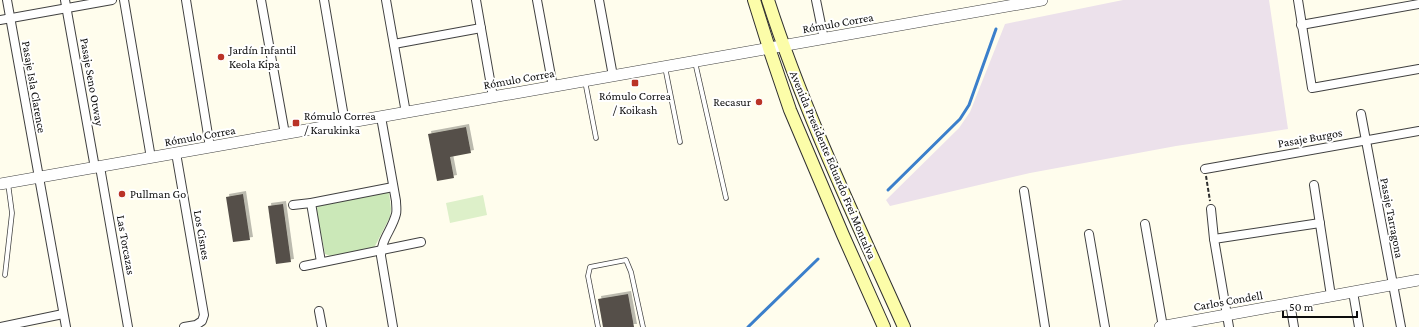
<svg xmlns="http://www.w3.org/2000/svg" width="1419" height="327" font-family="'Crimson Pro',serif">
	<style>
		.industrial { fill: #ece1eb }
		.green { fill: #cbe8b8 }
		.pitch { fill: #ddf0c9 }
		.lines { fill: none; stroke-linecap: round; stroke-linejoin: round }
		.stream { stroke: #3b7fcb; stroke-width: 3 }
		.building { fill: #555049; filter: url(#shadow) }
		.service-casing { stroke: #404040; stroke-width: 5.5 }
		.minor-casing { stroke: #404040; stroke-width: 10 }
		.tertiary-casing { stroke: #404040; stroke-width: 12 }
		.secondary-casing { stroke: #2f2f2f; stroke-width: 14 }
		.path { stroke: #2f2f2f; stroke-width: 2; stroke-dasharray: 4 2; stroke-linecap: butt }
		.service { stroke: #fff; stroke-width: 4 }
		.minor { stroke: #fff; stroke-width: 8 }
		.tertiary { stroke: #fff; stroke-width: 11 }
		.secondary { stroke: #fcfda9; stroke-width: 12 }
		.poi-dot { fill: #ba3327; stroke: #fff; stroke-width: 1.5 }
		.labels { text-anchor: middle; dominant-baseline: central; stroke-width: 4; stroke-linejoin: round; paint-order: stroke }
		.street-label { font-size: 12px; fill: #0d0d0d; stroke: #fff }
		.poi-label { font-size: 12px; fill: #0d0d0d; stroke: #fff; text-anchor: start }
	</style>
	<defs>
		<filter id="shadow"><feDropShadow dx="3" dy="-3" stdDeviation="0" flood-color="#0004"/></filter>
	</defs>
	<rect width="100%" height="100%" fill="#fffded"/>
	<polygon class="industrial" points="1123,0 1269,0 1288,129 1176,146 1030,173 890,206 886,200 959,128 970,112 1005,24"/>
	<polygon class="green" points="389,192 391,209 390,217 374,248 330,256 325,254 316,209 318,206"/>
	<polygon class="pitch" points="483,195 487,215 450,223 446,203"/>
	<g class="lines">
		<g class="stream">
			<polyline points="888,190 960,119 969,105 996,29"/>
			<polyline points="748,327 818,259"/>
		</g>
	</g>
	<g class="building">
		<polygon points="466,127 471,153 450,157 454,178 437,181 428,134"/>
		<polygon points="243,194 250,240 233,242 226,197"/>
		<polygon points="283,204 291,262 276,264 268,206"/>
		<polygon points="628,294 634,327 603,327 598,299"/>
	</g>
	<g class="lines">
		<defs>
			<g id="service">
				<polyline points="695,62 726,198"/>
				<polyline points="665,67 680,142"/>
				<polyline points="585,81 596,138"/>
				<polyline points="5,275 12,213 8,183"/>
				<polyline points="598,327 588,276 590,267 626,260 631,272 643,327"/>
			</g>
			<g id="minor">
				<polyline points="7,0 66,327"/>
				<polyline points="65,0 95,168"/>
				<polyline points="124,0 151,158"/>
				<polyline points="186,0 210,147"/>
				<polyline points="261,0 285,134"/>
				<polyline points="324,0 345,123"/>
				<polyline points="386,0 406,113"/>
				<polyline points="476,0 493,97"/>
				<polyline points="537,0 553,87"/>
				<polyline points="599,0 613,76"/>
				<polyline points="816,0 824,39"/>
				<polyline points="1298,0 1312,88 1419,69"/>
				<polyline points="0,20 112,0"/>
				<polyline points="1301,25 1419,4"/>
				<polyline points="394,44 481,28"/>
				<polyline points="1361,114 1401,327"/>
				<path d="M381 117 396 201C396 205 397 210 396 214 392 230 381 239 381 256L393 327"/>
				<polyline points="176,153 204,315 202,321 196,325 184,327"/>
				<polyline points="100,167 128,327"/>
				<polyline points="1205,169 1419,131"/>
				<polyline points="1314,185 1331,296"/>
				<polyline points="1024,191 1045,327"/>
				<polyline points="311,203 321,262"/>
				<polyline points="293,205 311,203 393,187"/>
				<polyline points="1211,209 1214,239 1229,327"/>
				<polyline points="1145,224 1163,327"/>
				<polyline points="1089,234 1105,327"/>
				<polyline points="1214,239 1320,223"/>
				<polyline points="304,266 421,242"/>
				<polyline points="1353,292 1359,327"/>
				<polyline points="1290,303 1294,327"/>
				<polyline points="319,311 322,327"/>
				<polyline points="0,327 63,314"/>
			</g>
			<g id="tertiary">
				<polyline points="0,184 1042,0"/>
				<polyline points="1160,327 1419,280"/>
			</g>
			<g id="secondary">
				<polyline points="754,0 769,48 790,110 843,235 884,327"/>
				<path d="M768 0C804 112 856 220 904 327"/>
			</g>
		</defs>
		<use href="#service" class="service-casing"/>
		<use href="#minor" class="minor-casing"/>
		<use href="#tertiary" class="tertiary-casing"/>
		<use href="#secondary" class="secondary-casing"/>
		<polyline class="path" points="1206,176 1210,201"/>
		<use href="#service" class="service"/>
		<use href="#minor" class="minor"/>
		<use href="#tertiary" class="tertiary"/>
		<use href="#secondary" class="secondary"/>
	</g>
	<g class="poi-dot">
		<circle cx="221" cy="57" r="4"/>
		<rect x="631" y="79" width="8" height="8" rx="2"/>
		<circle cx="759" cy="102" r="4"/>
		<rect x="292" y="119" width="8" height="8" rx="2"/>
		<circle cx="122" cy="194" r="4"/>
	</g>
	<g class="labels">
		<g class="street-label">
			<text transform="translate(838 23) rotate(-10)">Rómulo Correa</text>
			<text transform="translate(519 79) rotate(-10)">Rómulo Correa</text>
			<text transform="translate(92 82) rotate(80)">Pasaje Seno Otway</text>
			<text transform="translate(34 87) rotate(80)">Pasaje Isla Clarence</text>
			<text transform="translate(200 136) rotate(-10)">Rómulo Correa</text>
			<text transform="translate(1310 138) rotate(-10)">Pasaje Burgos</text>
			<text transform="translate(833 165) rotate(67)">Avenida Presidente Eduardo Frei Montalva</text>
			<text transform="translate(1392 218) rotate(79)">Pasaje Tarragona</text>
			<text transform="translate(202 235) rotate(80)">Los Cisnes</text>
			<text transform="translate(126 245) rotate(80)">Las Torcazas</text>
			<text transform="translate(1228 301) rotate(-10)">Carlos Condell</text>
		</g>
		<g class="poi-label">
			<text x="229" y="50">Jardín Infantil<tspan x="229" dy="14">Keola Kipa</tspan></text>
			<text x="635" y="96" text-anchor="middle">Rómulo Correa<tspan x="635" dy="14">/ Koikash</tspan></text>
			<text x="751" y="102" text-anchor="end">Recasur</text>
			<text x="304" y="116">Rómulo Correa<tspan x="304" dy="14">/ Karukinka</tspan></text>
			<text x="130" y="194">Pullman Go</text>
		</g>
	</g>
	<path d="M1283 311v6h74v-6" fill="none" stroke="#0d0d0d" stroke-width="2"/>
	<text x="1289" y="311" font-size="12" fill="#0d0d0d" stroke="#ffffff" stroke-width="3" paint-order="stroke">50 m</text>
</svg>
